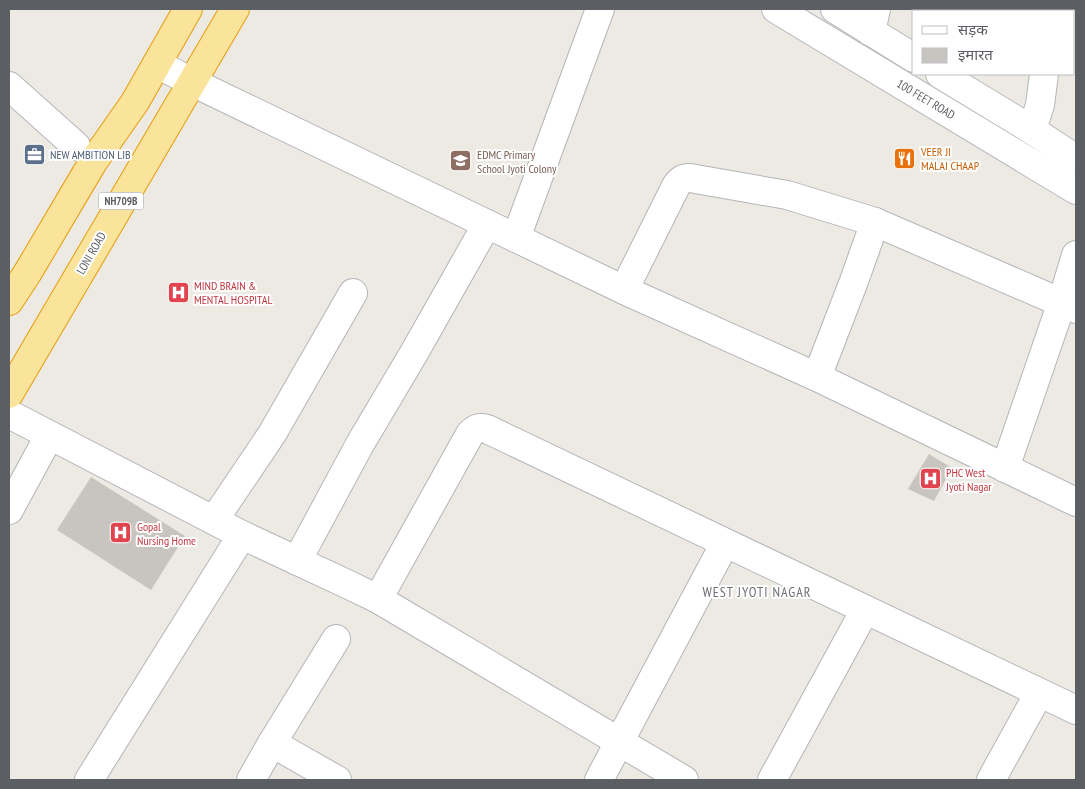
<svg xmlns="http://www.w3.org/2000/svg" width="1085" height="789" font-family="'PT Sans Narrow','Noto Sans Devanagari',sans-serif">
	<style>
		.building { fill: #c8c5c0 }
		.lines { fill: none; stroke-linecap: round; stroke-linejoin: round }
		.minor-casing { stroke: #b3b5b9; stroke-width: 30 }
		.secondary-casing { stroke: #b4b7bc; stroke-width: 30 }
		.trunk-casing { stroke: #e59c0b; stroke-width: 30 }
		.minor { stroke: #fff; stroke-width: 28 }
		.secondary { stroke: #fff; stroke-width: 28 }
		.trunk { stroke: #fae49c; stroke-width: 28 }
		.labels { text-anchor: middle; dominant-baseline: central; stroke-width: 4; stroke-linejoin: round; paint-order: stroke }
		.shield { fill: #fff; stroke: #8c8e92; stroke-width: 1 }
		.shield-label { font-size: 11px; font-weight: bold; fill: #5b5e63 }
		.street-label { font-size: 12px; fill: #5b5e63; stroke: #fff }
		.food-label { font-size: 12px; fill: #c56008; stroke: #fff; text-anchor: start }
		.service-label { font-size: 12px; fill: #4e5e75; stroke: #fff; text-anchor: start }
		.education-label { font-size: 12px; fill: #785e54; stroke: #fff; text-anchor: start }
		.health-label { font-size: 12px; fill: #be3a42; stroke: #fff; text-anchor: start }
		.neighbourhood-label { font-size: 14px; letter-spacing: 1px; fill: #6c7075; stroke: #fff }
	</style>
	<rect width="100%" height="100%" fill="#edeae3"/>
	<g class="building">
		<polygon points="929,454 952,468 934,501 908,489"/>
		<polygon points="91,477 185,536 151,590 57,530"/>
	</g>
	<g class="lines">
		<defs>
			<g id="minor">
				<polyline points="1053,11 1054,9"/>
				<polyline points="871,32 876,9"/>
				<polyline points="157,64 192,82 624,290 817,377 1076,502"/>
				<polyline points="9,86 76,146"/>
				<polyline points="1032,130 1040,105 1044,74"/>
				<polyline points="516,238 600,9"/>
				<path d="M624 290 676 186C680 180 683 178 690 178L787 195 875 222 1076 309"/>
				<polyline points="817,377 854,281 875,222"/>
				<polyline points="9,414 242,535 347,584 378,599 684,780"/>
				<polyline points="1005,468 1062,302 1076,255"/>
				<polyline points="9,510 49,436"/>
				<polyline points="214,520 272,434 353,293"/>
				<polyline points="297,561 360,444 414,353 487,224"/>
				<path d="M378 599 470 434C476 428 479 427 487 429L1076 710"/>
				<polyline points="272,743 337,780"/>
				<polyline points="89,780 242,535"/>
				<polyline points="251,780 272,743 336,639"/>
				<polyline points="599,780 725,543"/>
				<polyline points="772,780 865,610"/>
				<polyline points="991,780 1039,693"/>
			</g>
			<g id="secondary">
				<polyline points="776,9 1076,190"/>
				<polyline points="835,9 914,58"/>
				<polyline points="940,74 1032,130 1076,159"/>
			</g>
			<g id="trunk">
				<polyline points="9,301 28,272 93,162 135,102 188,9"/>
				<polyline points="9,394 235,9"/>
			</g>
		</defs>
		<use href="#minor" class="minor-casing"/>
		<use href="#secondary" class="secondary-casing"/>
		<use href="#trunk" class="trunk-casing"/>
		<use href="#minor" class="minor"/>
		<use href="#secondary" class="secondary"/>
		<use href="#trunk" class="trunk"/>
	</g>
	<defs>
		<symbol id="office-square" viewBox="-11 -11 22 22"><rect x="-9" y="-9" width="18" height="18" rx="4" fill="#5c6f8a" stroke="#fff"/><path d="M-6-3h4V-5.5h4V-3h4V5H-6ZM-1-4.5V-3h2v-1.5ZM-6 0V1H6V0Z" fill="#fff"/></symbol>
		<symbol id="restaurant-square" viewBox="-11 -11 22 22"><rect x="-9" y="-9" width="18" height="18" rx="4" fill="#e8710a" stroke="#fff"/><path d="M-5-6h1v4h1v-4h1v4h1v-4h1v5L-1.5 .5V6h-2V.5L-5-1ZM5-6V6H3V1.5H1.5Q1.5-4 5-6Z" fill="#fff"/></symbol>
		<symbol id="school-square" viewBox="-11 -11 22 22"><rect x="-9" y="-9" width="18" height="18" rx="4" fill="#8d6e63" stroke="#fff"/><path d="M0-5L7-2L0 1L-7-2ZM-4 1L0 2.5L4 1V4Q0 6-4 4Z" fill="#fff"/></symbol>
		<symbol id="hospital-square" viewBox="-11 -11 22 22"><rect x="-9" y="-9" width="18" height="18" rx="4" fill="#e0444e" stroke="#fff"/><path d="M-5-5h3v3.5h4V-5h3V5h-3V1.5h-4V5h-3Z" fill="#fff"/></symbol>
	</defs>
	<g fill-rule="evenodd">
		<use href="#office-square" x="22" y="142" width="25" height="25"/>
		<use href="#restaurant-square" x="892" y="146" width="25" height="25"/>
		<use href="#school-square" x="448" y="148" width="25" height="25"/>
		<use href="#hospital-square" x="166" y="280" width="25" height="25"/>
		<use href="#hospital-square" x="918" y="466" width="25" height="25"/>
		<use href="#hospital-square" x="108" y="520" width="25" height="25"/>
	</g>
	<g class="labels">
		<rect class="shield" x="98.5" y="192.5" width="45" height="17" rx="4"/>
		<g class="shield-label">
			<text x="121" y="201">NH709B</text>
		</g>
		<g class="street-label">
			<text transform="translate(926 99) rotate(31)">100 FEET ROAD</text>
			<text transform="translate(91 253) rotate(-60)">LONI ROAD</text>
		</g>
		<g class="food-label">
			<text x="921" y="151">VEER JI<tspan x="921" dy="14">MALAI CHAAP</tspan></text>
		</g>
		<g class="service-label">
			<text x="50" y="154">NEW AMBITION LIB</text>
		</g>
		<g class="education-label">
			<text x="477" y="154">EDMC Primary<tspan x="477" dy="14">School Jyoti Colony</tspan></text>
		</g>
		<g class="health-label">
			<text x="194" y="285">MIND BRAIN &amp;<tspan x="194" dy="14">MENTAL HOSPITAL</tspan></text>
			<text x="946" y="472">PHC West<tspan x="946" dy="14">Jyoti Nagar</tspan></text>
			<text x="137" y="526">Gopal<tspan x="137" dy="14">Nursing Home</tspan></text>
		</g>
		<g class="neighbourhood-label">
			<text x="757" y="592">WEST JYOTI NAGAR</text>
		</g>
	</g>
	<rect width="1085" height="789" fill="none" stroke="#5b5e63" stroke-width="20"/>
	<rect x="912" y="10" width="162" height="65" fill="#ffffff" stroke="#bdbfc1"/>
	<rect x="922" y="26" width="25" height="8" fill="#ffffff" stroke="#bdbfc1"/>
	<text x="958" y="35" font-size="15" fill="#5b5e63">सड़क</text>
	<rect x="922" y="48" width="25" height="15" fill="#c8c5c0" stroke="#bdbfc1"/>
	<text x="958" y="60" font-size="15" fill="#5b5e63">इमारत</text>
</svg>
